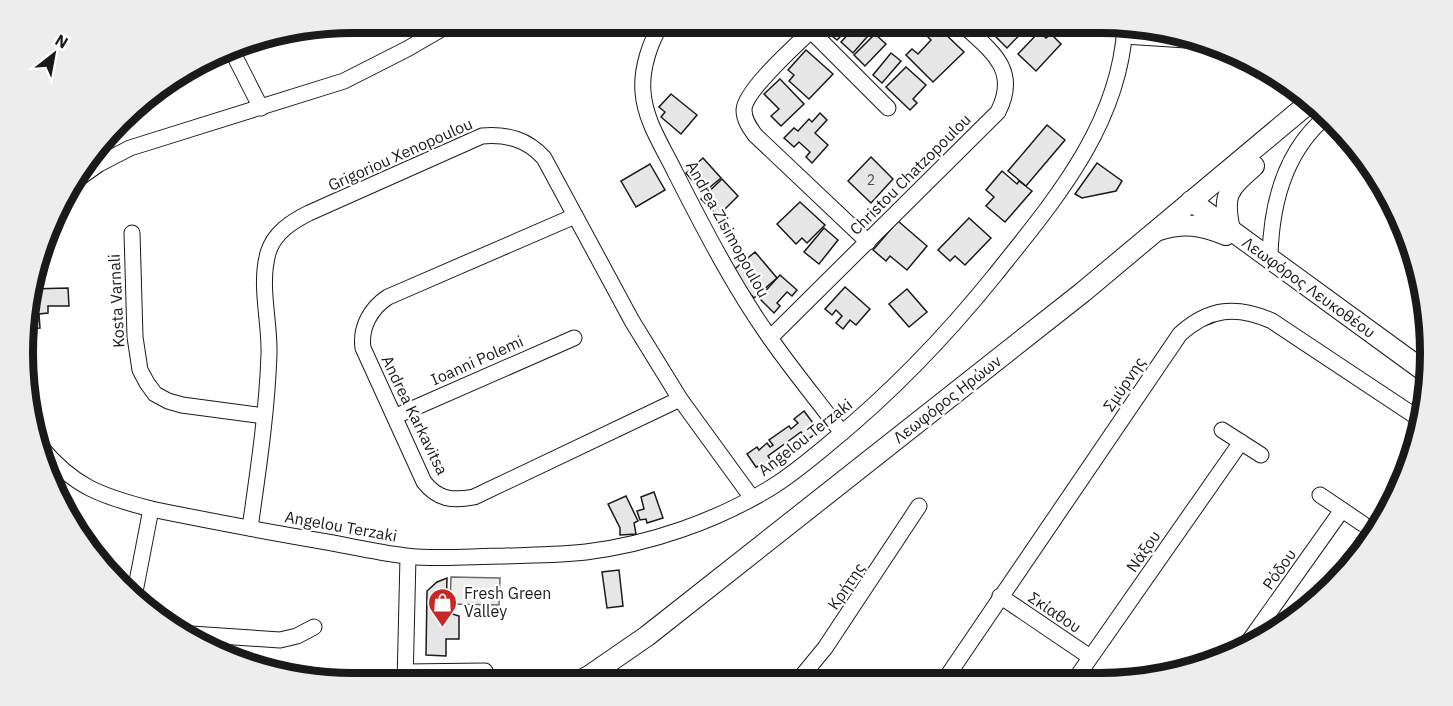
<svg xmlns="http://www.w3.org/2000/svg" width="1453" height="706" font-family="'IBM Plex Sans',sans-serif">
	<style>
		.built { fill: #ededed; stroke: #6a6a6a; stroke-width: 1.5 }
		.building { fill: #e6e6e6; stroke: #1a1a1a; stroke-width: 1.5 }
		.lines { fill: none; stroke-linecap: round; stroke-linejoin: round }
		.minor-casing { stroke: #1a1a1a; stroke-width: 17 }
		.major-casing { stroke: #1a1a1a; stroke-width: 22 }
		.minor { stroke: #fff; stroke-width: 15 }
		.major { stroke: #fff; stroke-width: 20 }
		.labels { text-anchor: middle; dominant-baseline: central; stroke-width: 4.5; stroke-linejoin: round; paint-order: stroke }
		.number-label { font-size: 14px; fill: #4d4d4d }
		.street-label { font-size: 16px; fill: #1a1a1a; stroke: #fff }
		.poi-label { font-size: 16px; fill: #1a1a1a; stroke: #fff; text-anchor: start }
		.rim { fill: none; stroke: #1a1a1a; stroke-width: 8 }
	</style>
	<rect width="100%" height="100%" fill="#fff"/>
	<polygon class="built" points="451,577 500,578 499,605 450,604"/>
	<g class="building">
		<polygon points="835,23 854,23 837,40 832,36"/>
		<polygon points="859,23 866,23 874,29 853,53 841,42"/>
		<polygon points="998,23 1031,23 1007,48 990,31"/>
		<polygon points="938,27 964,52 933,82 906,55 912,49 918,54 931,40 928,37"/>
		<polygon points="1039,32 1046,38 1051,34 1061,44 1036,71 1018,54"/>
		<polygon points="875,34 886,44 865,66 854,55"/>
		<polygon points="806,50 833,74 809,99 789,81 794,75 788,70"/>
		<polygon points="891,53 901,61 882,83 873,75"/>
		<polygon points="906,67 926,85 913,99 917,103 910,110 886,87"/>
		<polygon points="780,79 804,104 781,126 771,116 779,109 764,94"/>
		<polygon points="671,94 697,115 681,134 661,117 665,112 659,107"/>
		<polygon points="820,113 827,120 815,133 828,145 812,163 806,157 810,152 799,142 794,147 784,138 794,128 798,131 809,119 812,122"/>
		<polygon points="1047,125 1065,140 1026,186 1008,171"/>
		<polygon points="871,157 893,179 871,203 848,181"/>
		<polygon points="703,158 721,178 703,193 686,173"/>
		<polygon points="1097,163 1122,181 1116,191 1082,198 1075,194"/>
		<polygon points="650,164 665,190 636,207 621,181"/>
		<polygon points="1002,171 1017,184 1019,181 1032,191 1005,222 986,206 994,197 986,190"/>
		<polygon points="722,179 738,196 718,216 701,199"/>
		<polygon points="800,202 825,225 807,243 802,238 796,244 777,224"/>
		<polygon points="969,218 991,238 965,265 955,256 950,261 938,250"/>
		<polygon points="898,221 927,246 907,270 890,256 886,261 873,250"/>
		<polygon points="824,228 838,240 819,264 804,252"/>
		<polygon points="755,252 777,278 754,298 731,272"/>
		<polygon points="780,275 797,290 792,296 787,292 777,303 780,306 774,313 759,298"/>
		<polygon points="845,287 870,309 856,325 850,320 843,329 836,323 842,316 836,310 832,315 825,309"/>
		<polygon points="68,288 69,306 48,306 48,313 39,314 40,328 28,329 29,289"/>
		<polygon points="907,289 927,312 909,327 889,304"/>
		<polygon points="804,411 819,431 807,440 801,432 768,456 772,462 761,469 759,466 756,467 747,454 757,447 759,450 767,443 770,447 773,445 769,440 789,426 791,429 798,423 794,419"/>
		<polygon points="654,492 663,518 647,523 646,519 640,520 637,511 644,509 641,497"/>
		<polygon points="626,496 638,521 634,523 636,534 620,535 620,528 608,504"/>
		<polygon points="619,570 623,606 607,608 602,572"/>
		<polygon points="447,578 446,612 459,616 459,639 446,639 446,656 426,655 427,591 437,582"/>
	</g>
	<g class="lines">
		<defs>
			<g id="minor">
				<path d="M662 23C650 42 641 69 643 92 645 121 663 147 675 172 704 229 734 287 770 338 793 371 818 401 842 433"/>
				<path d="M819 23C803 39 744 90 744 110 744 120 750 128 755 135L868 242"/>
				<polyline points="811,31 888,108"/>
				<polyline points="1124,36 1186,40"/>
				<polyline points="231,49 261,108"/>
				<polyline points="68,186 99,164 130,148 344,81 407,49 452,23"/>
				<path d="M575 216 388 297C371 308 360 327 363 348L424 482C438 500 453 501 474 497L680 399"/>
				<polyline points="132,233 135,337 140,370 147,383 155,394 168,401 182,405 264,416"/>
				<path d="M1270 258C1271 204 1285 150 1328 115"/>
				<path d="M770 338 998 112C1020 69 990 50 961 23"/>
				<polyline points="396,416 574,338"/>
				<polyline points="1222,430 1261,455"/>
				<path d="M40 446C74 487 101 496 151 509 210 521 268 532 327 542 354 547 380 553 406 556 439 560 473 556 505 556 532 555 559 555 586 552 650 544 717 521 772 487 793 474 812 458 831 442 892 392 945 337 995 275 1054 201 1119 126 1125 27"/>
				<polyline points="1320,495 1363,524"/>
				<path d="M250 528C258 471 267 413 269 354 270 321 259 286 268 253 274 233 291 222 309 213L482 136C507 134 527 139 544 158L632 321 680 399 752 498"/>
				<polyline points="1000,596 1090,657"/>
				<polyline points="134,597 151,509"/>
				<polyline points="191,634 280,640 297,636 314,627"/>
				<polyline points="1244,648 1342,510"/>
				<polyline points="405,672 485,671"/>
				<path d="M944 681 1180 334C1209 308 1236 305 1272 321L1418 418"/>
				<polyline points="1074,681 1241,442"/>
				<polyline points="797,682 825,648 919,506"/>
				<polyline points="405,683 408,557"/>
			</g>
			<g id="major">
				<polyline points="1191,201 1427,373"/>
				<path d="M1159 230C1184 222 1202 225 1226 235"/>
				<path d="M1230 230C1222 194 1228 189 1254 166"/>
				<polyline points="575,683 589,676 647,636 1083,292 1309,103"/>
			</g>
		</defs>
		<use href="#minor" class="minor-casing"/>
		<use href="#major" class="major-casing"/>
		<use href="#minor" class="minor"/>
		<use href="#major" class="major"/>
	</g>
	<defs>
		<symbol id="shop-pin" viewBox="-11 -11 22 30"><path d="M0 17L-7.5 6A9.5 9.5 0 1 1 7.5 6Z" fill="#c62828" stroke="#fff"/><path d="M-5-2.5h2.3a2.7 3.5 0 0 1 5.4 0H5L5.5 6h-11ZM-1.5-2.5h3a1.5 2.3 0 0 0-3 0Z" fill="#fff"/></symbol>
	</defs>
	<g fill-rule="evenodd">
		<use href="#shop-pin" x="426" y="586" width="33" height="45"/>
	</g>
	<g class="labels">
		<g class="number-label">
			<text x="871" y="180">2</text>
		</g>
		<g class="street-label">
			<text transform="translate(400 154) rotate(-24)">Grigoriou Xenopoulou</text>
			<text transform="translate(910 174) rotate(-45)">Christou Chatzopoulou</text>
			<text transform="translate(728 229) rotate(61)">Andrea Zisimopoulou</text>
			<text transform="translate(1309 287) rotate(36)">Λεωφόρος Λευκοθέου</text>
			<text transform="translate(116 301) rotate(-93)">Kosta Varnali</text>
			<text transform="translate(477 360) rotate(-24)">Ioanni Polemi</text>
			<text transform="translate(1124 384) rotate(-56)">Σμύρνης</text>
			<text transform="translate(947 399) rotate(-38)">Λεωφόρος Ηρώων</text>
			<text transform="translate(415 415) rotate(64)">Andrea Karkavitsa</text>
			<text transform="translate(805 437) rotate(-38)">Angelou Terzaki</text>
			<text transform="translate(341 526) rotate(10)">Angelou Terzaki</text>
			<text transform="translate(1143 551) rotate(-55)">Νάξου</text>
			<text transform="translate(1279 569) rotate(-55)">Ρόδου</text>
			<text transform="translate(846 586) rotate(-56)">Κρήτης</text>
			<text transform="translate(1055 612) rotate(34)">Σκίαθου</text>
		</g>
		<g class="poi-label">
			<text x="464" y="593">Fresh Green<tspan x="464" dy="18">Valley</tspan></text>
		</g>
	</g>
	<path d="M0 0H1453V706H0ZM353 33H1100A320 320 0 0 1 1420 353V353A320 320 0 0 1 1100 673H353A320 320 0 0 1 33 353V353A320 320 0 0 1 353 33Z" fill="#ededed" fill-rule="evenodd"/>
	<path class="rim" d="M353 33H1100A320 320 0 0 1 1420 353V353A320 320 0 0 1 1100 673H353A320 320 0 0 1 33 353V353A320 320 0 0 1 353 33Z"/>
	<g transform="translate(54 54) rotate(31)" stroke="#ffffff" stroke-width="4.5" paint-order="stroke">
	<path d="M0-4.5L10 22L0 15L-10 22Z" fill="#1a1a1a"/>
	<text y="-9" font-size="16" font-weight="bold" text-anchor="middle" fill="#1a1a1a">N</text>
	</g>
</svg>
